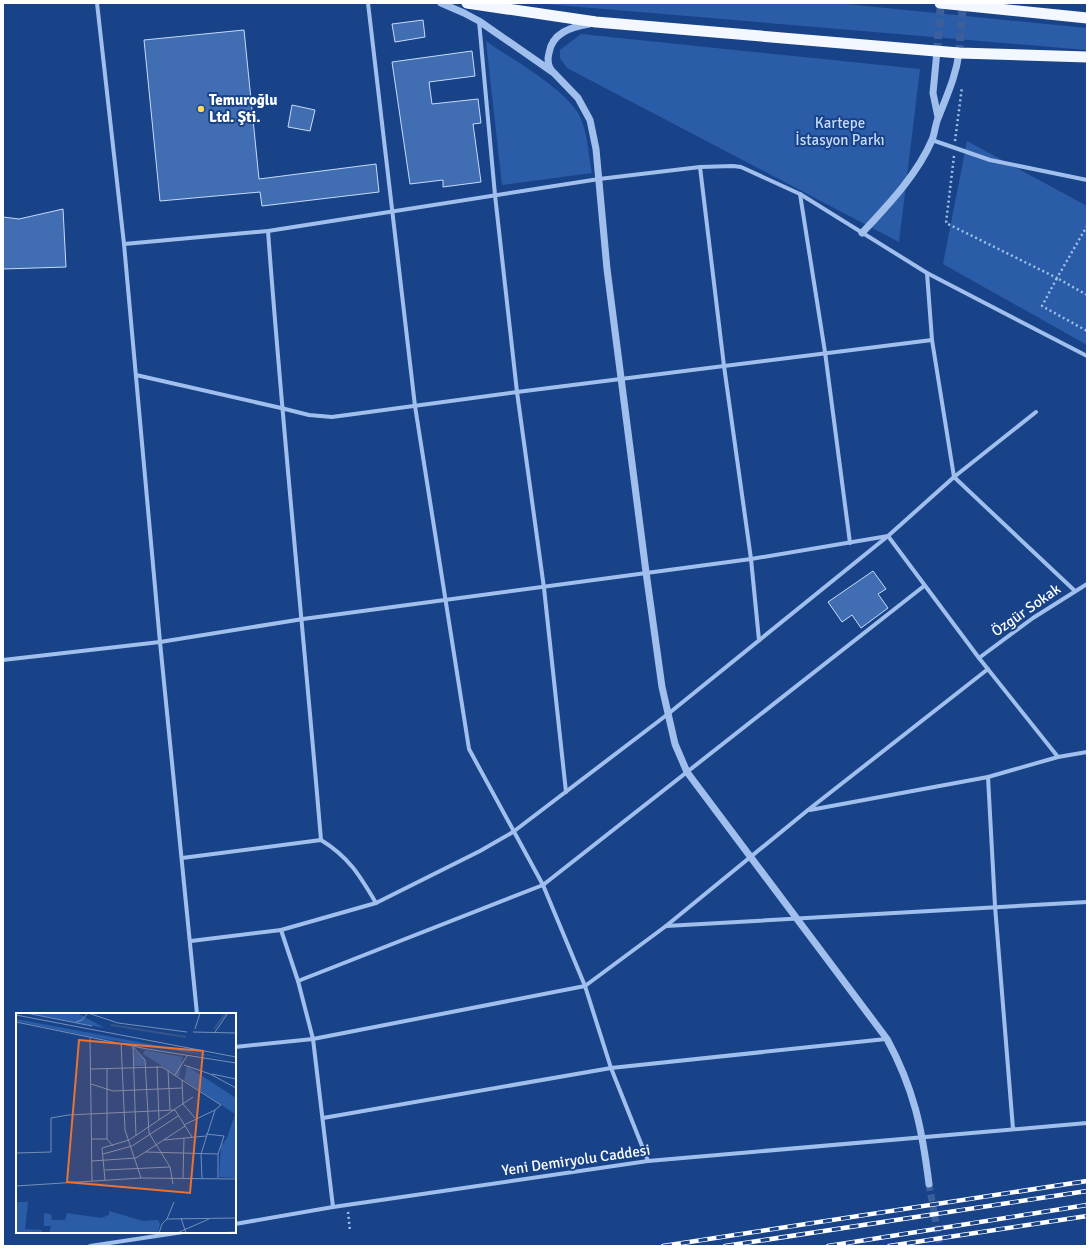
<svg xmlns="http://www.w3.org/2000/svg" width="1090" height="1249" font-family="Signika,sans-serif">
	<style>
		.green { fill: #2b5ca7 }
		.building { fill: #416db2; stroke: #c7dbfa }
		.lines { fill: none; stroke-linecap: round; stroke-linejoin: round }
		.tertiary-tunnel { stroke: #3b5f9b; stroke-width: 7; stroke-dasharray: 7 3.5; stroke-linecap: butt }
		.secondary-tunnel { stroke: #3b5f9b; stroke-width: 8; stroke-dasharray: 8 4; stroke-linecap: butt }
		.path { stroke: #a1bfed; stroke-width: 2.5; stroke-dasharray: 2 3; stroke-linecap: butt }
		.minor { stroke: #a1bfed; stroke-width: 4 }
		.tertiary { stroke: #a1bfed; stroke-width: 7 }
		.trunk { stroke: #f3f7ff; stroke-width: 11 }
		.rail-casing { stroke: #fff; stroke-width: 4.5 }
		.rail { stroke: #184389; stroke-width: 3; stroke-dasharray: 9; stroke-linecap: butt }
		.poi-dot { fill: #ffd95d; stroke: #184389; stroke-width: 1.5 }
		.labels { text-anchor: middle; dominant-baseline: central; stroke-width: 4; stroke-linejoin: round; paint-order: stroke }
		.poi-label { font-size: 15px; font-weight: bold; fill: #fff; stroke: #184389; text-anchor: start }
		.park-label { font-size: 15px; fill: #c7dbfa; stroke: #184389 }
		.street-label { font-size: 15px; fill: #fff; stroke: #184389 }
		.inset-river { fill: none; stroke: #365589; stroke-width: 2 }
		.inset-road { fill: none; stroke: #748eb8; stroke-width: 1 }
		.view { fill: #eb7230; fill-opacity: 0.15; stroke: #eb7230; stroke-width: 2 }
		.inset-edge { fill: none; stroke: #fff; stroke-width: 2 }
	</style>
	<rect width="100%" height="100%" fill="#184389"/>
	<g class="green">
		<polygon points="533,3 836,3 1087,28 1087,50"/>
		<polygon points="581,34 920,69 899,242 567,68 560,58 560,50"/>
		<path d="M486 41C513 60 561 86 578 113 588 130 588 154 592 173L502 185Z"/>
		<polygon points="967,141 1087,206 1087,345 943,264"/>
	</g>
	<g class="building">
		<polygon points="423,20 425,37 395,42 392,24"/>
		<polygon points="244,30 259,179 376,164 379,192 262,206 260,192 160,201 144,40"/>
		<polygon points="472,51 475,76 429,82 432,104 478,99 481,123 473,124 481,182 443,187 443,180 410,184 392,62"/>
		<polygon points="292,105 315,110 310,131 288,127"/>
		<polygon points="63,209 66,267 3,269 3,217 19,219"/>
		<polygon points="873,571 886,589 878,594 888,608 861,628 852,615 842,622 828,602"/>
	</g>
	<g class="lines">
		<polyline class="tertiary-tunnel" points="929,1184 940,1246"/>
		<g class="secondary-tunnel">
			<polyline points="937,51 941,3"/>
			<polyline points="959,53 963,3"/>
		</g>
		<g class="path">
			<polyline points="955,141 962,87"/>
			<polyline points="954,156 946,223 1057,278 1087,226"/>
			<polyline points="1087,295 1057,278 1042,306 1087,331"/>
			<polyline points="348,1212 350,1231"/>
		</g>
		<g class="minor">
			<polyline points="97,3 124,244 160,642 197,1014"/>
			<polyline points="368,3 415,406 469,749 543,885 585,986 611,1068 648,1161"/>
			<polyline points="479,21 495,195 517,392 544,588 566,792"/>
			<polyline points="932,140 990,160 1087,180"/>
			<polyline points="700,167 724,366 751,559 759,640"/>
			<polyline points="800,194 825,352 850,543"/>
			<path d="M268 231C283 434 304 637 321 840 349 857 360 876 376 903"/>
			<polyline points="124,244 268,231 599,179 700,167 733,166 741,167 800,194 927,273 932,340 954,477 1075,591"/>
			<polyline points="927,273 1087,356"/>
			<polyline points="136,375 281,408 309,415 332,417 517,392 932,340"/>
			<polyline points="979,658 1033,618 1087,584"/>
			<polyline points="3,660 160,642 303,619 751,559 888,536 979,658 1058,757"/>
			<polyline points="988,777 995,906 1013,1129"/>
			<polyline points="810,810 988,777 1058,757 1087,752"/>
			<polyline points="182,858 321,840"/>
			<polyline points="666,926 1087,902"/>
			<polyline points="191,941 281,930"/>
			<polyline points="298,981 543,885 924,586"/>
			<polyline points="235,1047 313,1039 585,986 666,926 808,810 988,669"/>
			<polyline points="323,1118 611,1068 886,1039"/>
			<polyline points="333,1207 313,1039 298,981 281,930 376,903 480,851 513,832 668,714 888,536 954,477 1036,412"/>
			<polyline points="235,1224 333,1207 648,1161 1087,1123"/>
			<polyline points="90,1246 183,1232"/>
		</g>
		<g class="tertiary">
			<path d="M441 3 464 13 479 21 554 73 578 98 590 120 596 149 607 269 646 572 662 687 675 744 687 772 887 1039C914 1089 922 1128 929 1184"/>
			<polyline points="937,51 933,93 938,117"/>
			<path d="M552 71C548 66 547 60 549 53 552 33 571 27 589 24"/>
			<path d="M862 233C888 205 917 175 932 140 935 133 935 124 939 116 947 95 956 76 959 53"/>
		</g>
		<g class="trunk">
			<polyline points="467,3 596,22 959,53 1087,57"/>
			<polyline points="940,3 1087,18"/>
		</g>
		<defs>
			<g id="rail">
				<polyline points="663,1246 1087,1181"/>
				<polyline points="725,1246 1087,1191"/>
				<polyline points="828,1246 1087,1205"/>
				<polyline points="889,1246 1087,1216"/>
			</g>
		</defs>
		<use href="#rail" class="rail-casing"/>
		<use href="#rail" class="rail"/>
	</g>
	<circle class="poi-dot" cx="201" cy="109" r="4"/>
	<g class="labels">
		<g class="poi-label">
			<text x="209" y="100">Temuroğlu<tspan x="209" dy="17">Ltd. Şti.</tspan></text>
		</g>
		<g class="park-label">
			<text x="840" y="123">Kartepe<tspan x="840" dy="17">İstasyon Parkı</tspan></text>
		</g>
		<g class="street-label">
			<text transform="translate(1026 610) rotate(-35)">Özgür Sokak</text>
			<text transform="translate(576 1160) rotate(-8)">Yeni Demiryolu Caddesi</text>
		</g>
	</g>
	<g transform="translate(16 1013)">
		<rect width="220" height="220" fill="#184389"/>
		<path d="M11 0H61L89 15ZM0 6 219 47 75 24 0 8ZM118 37 128 46 129 53H118ZM129 37 167 44 163 64 127 41ZM171 53 220 85V165L203 164 205 133 211 125 219 101 168 67ZM0 189H12L9 216 26 217V220H0ZM93 198 127 208 142 207 144 211 142 220H33L35 213H28V200L35 201 36 207H49L51 200 85 205 93 202Z" fill="#2b5ca7"/>
		<path class="inset-river" d="M95 12 170 24M198 16 210 0"/>
		<path class="inset-road" d="M10 0 76 13M0 2 220 44M0 9 131 36 220 50M60 9 66 7 72 0 102 10 171 19M179 16 184 0M177 19 220 20M199 19 212 0M74 25 76 168M105 30 109 117 125 165M117 34 129 47 133 120 154 154 157 171M117 34 120 123M168 52 194 61 220 75M141 53 143 107M75 56 146 54 166 67 167 91 179 105M91 56V126L97 133M152 57 154 97M196 61 220 66M159 62 171 43M166 67 205 92 199 97M75 71 97 78 166 75M168 112 199 97 185 141 186 165M190 121 208 123 202 141V165M75 126H91M148 127 190 123M130 139 202 141M0 140 35 139V105L52 102 159 97 176 124M87 141 116 133 162 103M76 148 120 145 169 113M89 157 154 154M167 165 168 125M89 167 86 135 113 127 177 84M0 173 125 165 220 166M165 205 170 220M151 206 158 189M143 220 146 211 151 206 220 205M161 220 193 206M198 220 220 219"/>
		<path class="view" d="M63 27 187 38 174 180 51 169Z"/>
		<rect width="220" height="220" class="inset-edge"/>
	</g>
	<rect width="1090" height="1249" fill="none" stroke="#ffffff" stroke-width="8"/>
</svg>
